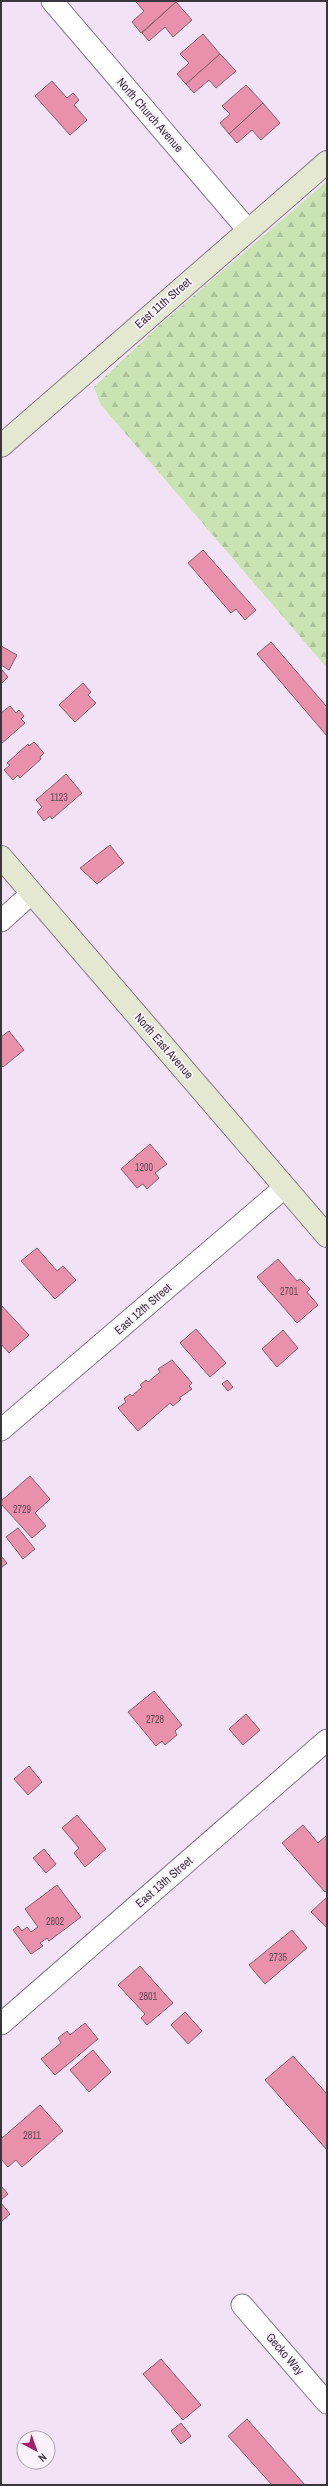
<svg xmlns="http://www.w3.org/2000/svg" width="328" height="2486" font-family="'Archivo Narrow',sans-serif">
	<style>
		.forest { fill: url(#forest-firs) }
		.building { fill: #e990ad; stroke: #7c646b }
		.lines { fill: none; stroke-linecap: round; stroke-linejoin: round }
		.street-casing { stroke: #87798c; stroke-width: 23 }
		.secondary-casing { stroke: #87798c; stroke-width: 24 }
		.street { stroke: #fff; stroke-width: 21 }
		.secondary { stroke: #e5e8d0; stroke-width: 22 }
		.labels { text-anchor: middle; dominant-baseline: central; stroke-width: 3.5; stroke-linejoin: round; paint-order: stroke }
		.number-label { font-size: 10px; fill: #664c59 }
		.street-label { font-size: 12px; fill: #3b353d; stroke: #fbf2fe }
	</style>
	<defs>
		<pattern id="forest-firs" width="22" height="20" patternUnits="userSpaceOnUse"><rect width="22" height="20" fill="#c9e4b2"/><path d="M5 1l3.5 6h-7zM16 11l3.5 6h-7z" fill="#aec49a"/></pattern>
	</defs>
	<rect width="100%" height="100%" fill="#f1e2f6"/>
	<polygon class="forest" points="327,181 327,668 101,405 94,387 161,324"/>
	<g class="building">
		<polygon points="138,1 175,1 176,2 141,33 132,22 144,11 136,2"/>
		<polygon points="176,2 192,20 173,37 165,27 149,41 142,33"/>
		<polygon points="203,34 220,54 186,84 177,74 189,63 180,54"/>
		<polygon points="220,54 236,71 216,88 209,80 194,93 186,84"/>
		<polygon points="52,81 67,98 73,93 79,100 74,105 87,120 70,135 35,96"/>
		<polygon points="246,85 263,103 229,134 220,123 230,114 222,106"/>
		<polygon points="263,103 280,123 261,140 252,130 237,143 229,134"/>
		<polygon points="203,550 256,610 245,620 236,609 231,613 188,563"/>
		<polygon points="271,642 327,707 327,736 257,654"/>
		<polygon points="1,646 17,655 9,670 1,665"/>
		<polygon points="1,669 8,677 1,684"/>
		<polygon points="83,683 91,692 88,695 96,703 75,722 59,705"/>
		<polygon points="10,706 16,713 19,710 24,716 21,719 25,723 1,744 1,713"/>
		<polygon points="34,742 44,753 40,757 41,759 20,778 18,775 13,780 4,770 10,765 7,763 28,744 29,746"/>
		<polygon points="66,774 82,793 52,819 50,816 44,821 37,812 42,807 36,800"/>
		<polygon points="110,845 124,863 97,884 80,868"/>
		<polygon points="9,1031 24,1050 3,1067 1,1065 1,1037"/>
		<polygon points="150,1144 167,1164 155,1173 159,1178 147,1189 143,1184 137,1188 121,1169"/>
		<polygon points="37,1248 57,1271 63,1266 76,1280 55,1299 21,1261"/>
		<polygon points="278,1259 297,1281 300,1279 310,1289 307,1292 318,1305 297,1323 257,1277"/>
		<polygon points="1,1305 29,1335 9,1353 1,1344"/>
		<polygon points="196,1329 226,1363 210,1377 180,1343"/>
		<polygon points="283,1330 298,1348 277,1367 262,1349"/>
		<polygon points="172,1360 192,1383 189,1386 192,1389 179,1398 181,1399 173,1406 170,1403 138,1431 118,1408 126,1402 124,1399 130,1394 132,1396 142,1387 140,1385 146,1380 148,1382 160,1372 158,1369"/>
		<polygon points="227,1380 233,1387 228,1391 222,1384"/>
		<polygon points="30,1476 50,1499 35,1513 46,1526 32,1538 1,1504 1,1501"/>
		<polygon points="18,1528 35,1549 23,1559 6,1537"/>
		<polygon points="1,1556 7,1563 1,1568"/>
		<polygon points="154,1691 182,1725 175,1731 177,1735 165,1745 162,1741 156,1746 128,1712"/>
		<polygon points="246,1714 260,1730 243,1745 229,1729"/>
		<polygon points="29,1766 42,1782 28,1795 14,1779"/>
		<polygon points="77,1815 106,1849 85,1867 74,1853 79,1848 62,1828"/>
		<polygon points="303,1825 318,1843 327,1835 327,1890 325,1892 282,1843"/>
		<polygon points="44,1849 56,1864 46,1873 33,1858"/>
		<polygon points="57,1885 81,1917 49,1941 47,1938 40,1943 43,1946 31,1954 13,1930 18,1926 22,1931 27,1927 31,1932 38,1927 25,1909"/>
		<polygon points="327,1897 327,1928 311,1912"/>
		<polygon points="292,1930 307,1948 265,1984 249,1965"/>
		<polygon points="140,1966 173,2003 147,2025 141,2018 145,2014 118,1985"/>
		<polygon points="185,2012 202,2031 188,2044 171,2025"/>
		<polygon points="85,2023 98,2039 55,2075 41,2059 61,2043 58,2038 67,2031 70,2035"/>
		<polygon points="93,2050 111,2072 89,2092 70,2070"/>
		<polygon points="293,2056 327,2094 327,2150 265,2080"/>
		<polygon points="40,2105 63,2131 22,2167 16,2160 8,2167 1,2159 1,2139"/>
		<polygon points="1,2186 8,2194 1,2200"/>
		<polygon points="1,2203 10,2214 1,2222"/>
		<polygon points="161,2359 201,2405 183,2420 143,2374"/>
		<polygon points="247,2419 305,2485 272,2485 228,2436"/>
		<polygon points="181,2423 191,2436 181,2444 171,2431"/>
	</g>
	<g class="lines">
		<defs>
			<g id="street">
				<polyline points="52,1 248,230"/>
				<polyline points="1,921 32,893"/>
				<polyline points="1,1430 285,1187"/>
				<polyline points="1,2024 327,1740"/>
				<polyline points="242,2305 327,2403"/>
			</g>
			<g id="secondary">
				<polyline points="1,446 327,162"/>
				<polyline points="1,857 327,1236"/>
			</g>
		</defs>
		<use href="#street" class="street-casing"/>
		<use href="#secondary" class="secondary-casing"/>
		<use href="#street" class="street"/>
		<use href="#secondary" class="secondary"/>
	</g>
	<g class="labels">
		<g class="number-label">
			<text x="59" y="797">1123</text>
			<text x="144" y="1167">1200</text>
			<text x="289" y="1291">2701</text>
			<text x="22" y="1509">2729</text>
			<text x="155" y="1719">2728</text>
			<text x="55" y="1921">2802</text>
			<text x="278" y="1957">2735</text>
			<text x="148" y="1996">2801</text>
			<text x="32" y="2135">2811</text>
		</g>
		<g class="street-label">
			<text transform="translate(150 115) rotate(49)">North Church Avenue</text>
			<text transform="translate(163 303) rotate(-41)">East 11th Street</text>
			<text transform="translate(164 1046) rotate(49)">North East Avenue</text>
			<text transform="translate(143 1309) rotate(-41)">East 12th Street</text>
			<text transform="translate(164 1882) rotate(-41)">East 13th Street</text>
			<text transform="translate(285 2354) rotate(49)">Gecko Way</text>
		</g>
	</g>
	<rect width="328" height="2486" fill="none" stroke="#3b353d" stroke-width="4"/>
	<g transform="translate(36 2450) rotate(139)"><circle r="19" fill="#fbf2fe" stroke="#aea6b1"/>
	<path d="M0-3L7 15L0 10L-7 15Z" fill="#a51e68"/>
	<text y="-6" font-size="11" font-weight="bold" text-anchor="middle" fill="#3b353d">N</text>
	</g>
</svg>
